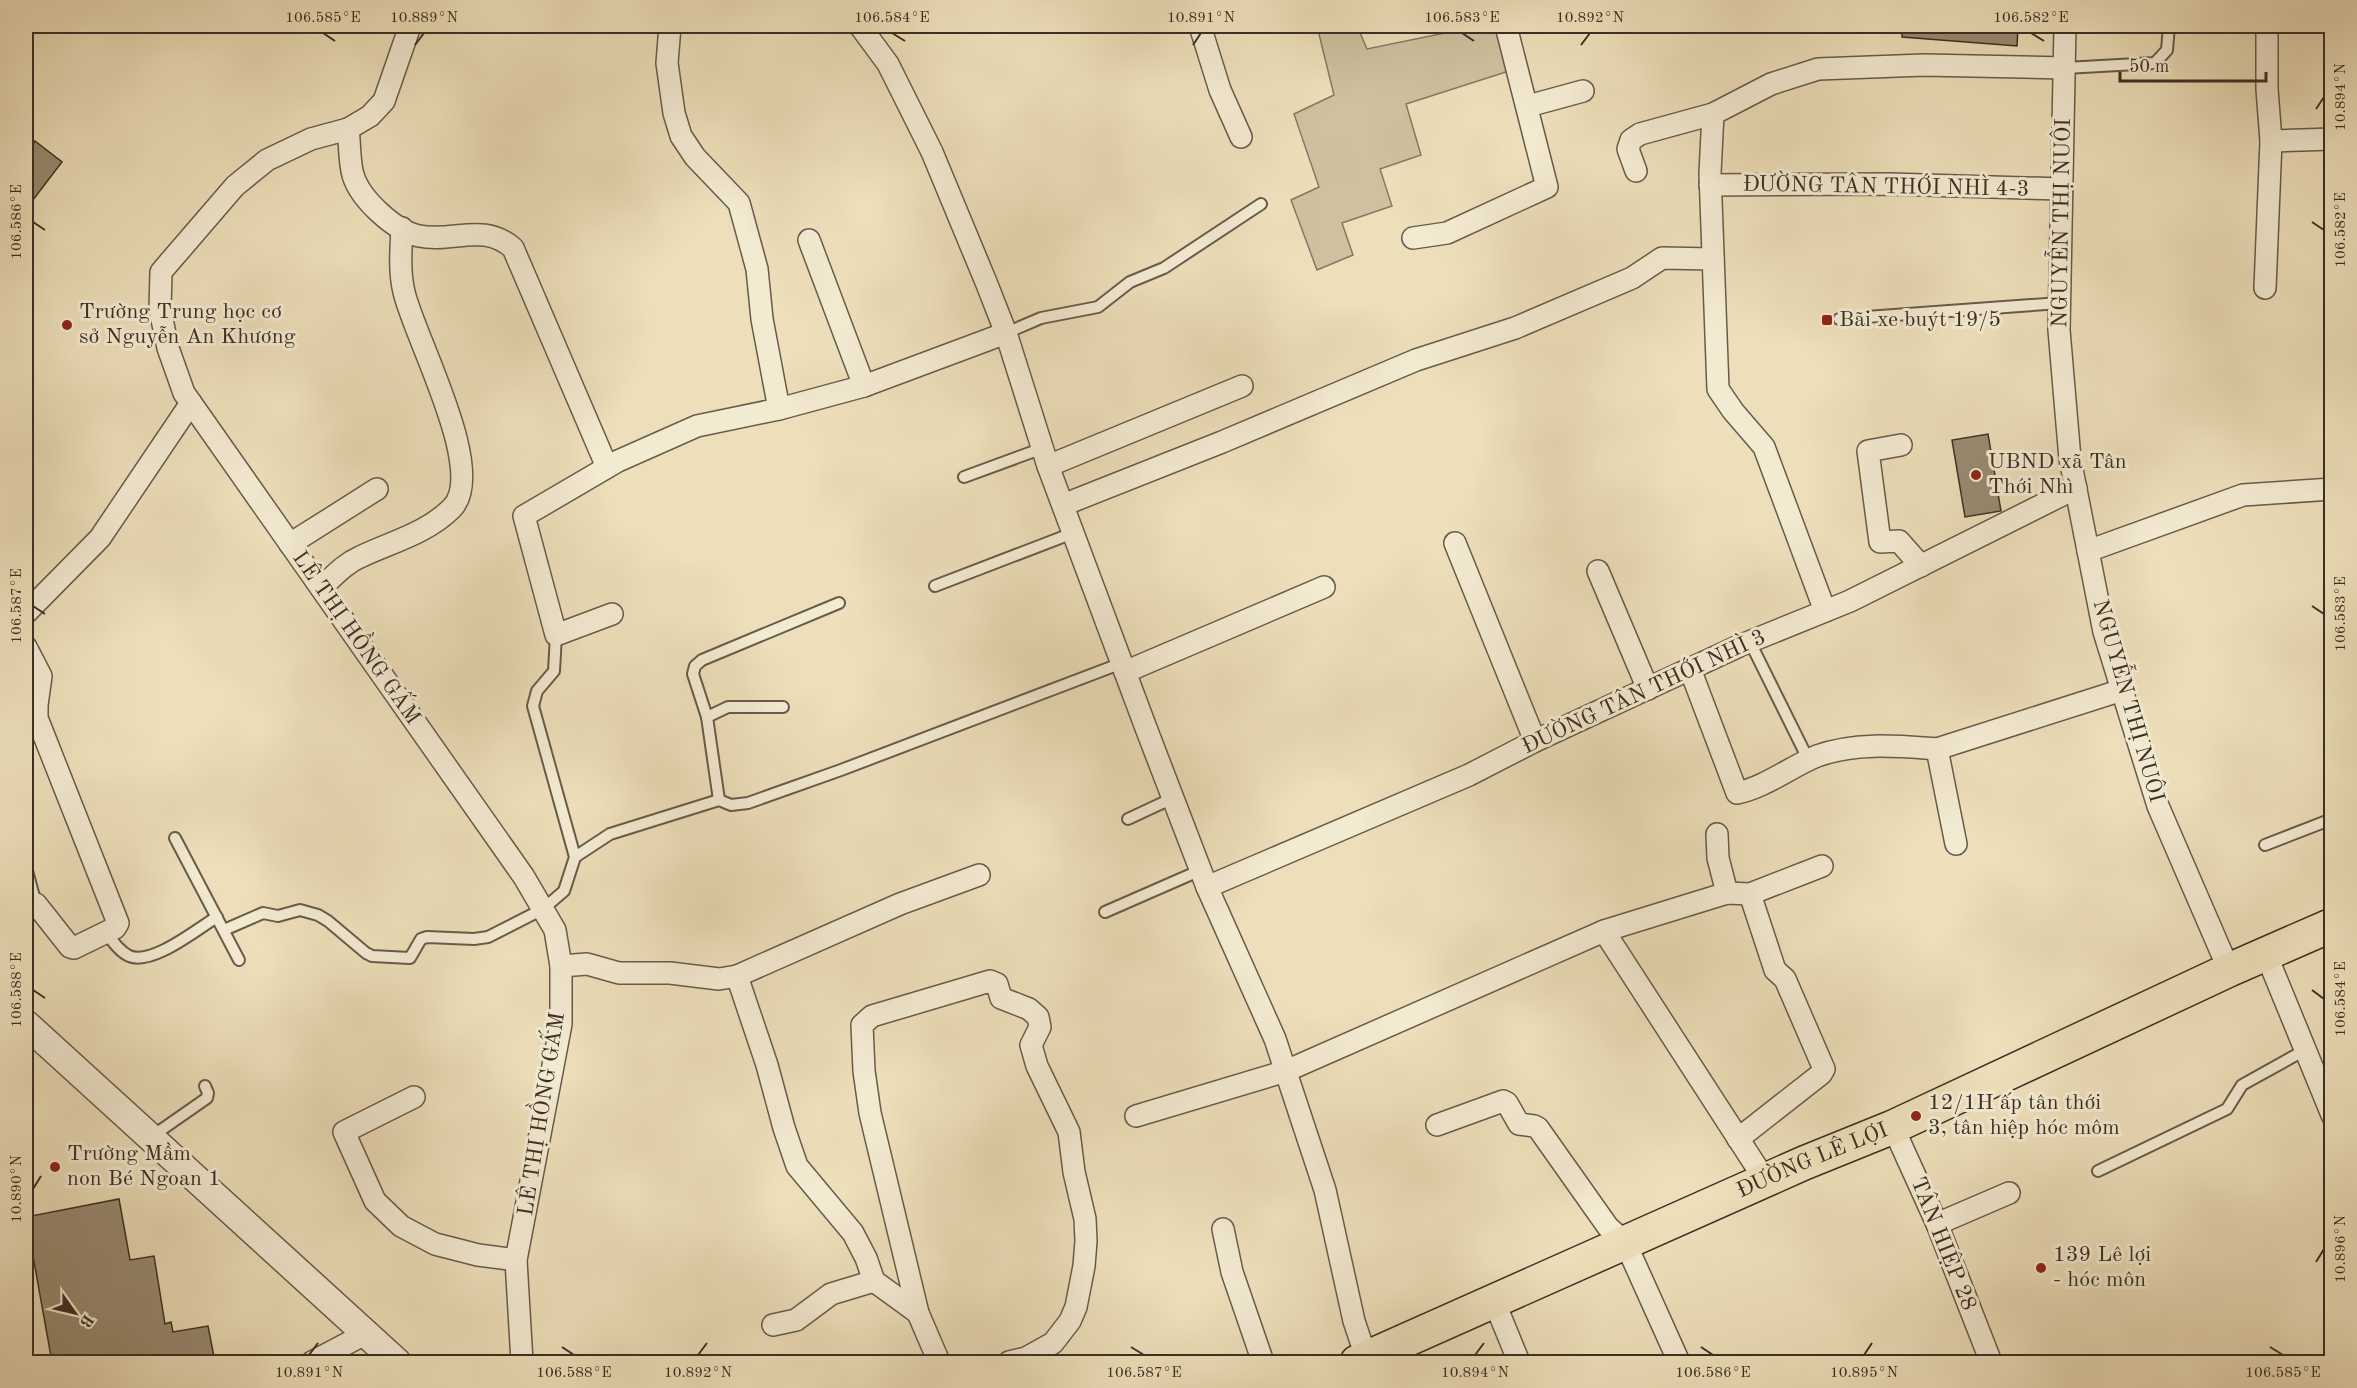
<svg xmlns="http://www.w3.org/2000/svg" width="2357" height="1388" font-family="'Old Standard TT',serif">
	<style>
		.green { fill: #cfc1a0; stroke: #857862; stroke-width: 1.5 }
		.building { fill: #988b72; stroke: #3b2f24; stroke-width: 1.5 }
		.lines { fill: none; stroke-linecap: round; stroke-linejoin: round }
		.service-casing { stroke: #685b4a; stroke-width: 14 }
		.minor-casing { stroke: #685b4a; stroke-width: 24 }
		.tertiary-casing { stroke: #685b4a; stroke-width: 30 }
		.primary-casing { stroke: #3b2f24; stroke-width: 36 }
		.service { stroke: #f3ead2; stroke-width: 10 }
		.minor { stroke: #f3ead2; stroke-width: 21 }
		.tertiary { stroke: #f3ead2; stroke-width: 27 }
		.primary { stroke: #eddfba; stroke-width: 33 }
		.ticks { fill: none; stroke: #3b2f24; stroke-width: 2 }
		.poi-dot { fill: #8f2418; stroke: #f3ead2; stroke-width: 2 }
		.labels { text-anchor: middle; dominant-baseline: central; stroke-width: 6; stroke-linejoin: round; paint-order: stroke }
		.street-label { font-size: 22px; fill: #3b2f24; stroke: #f3ead2 }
		.poi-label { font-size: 22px; fill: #3b2f24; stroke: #f3ead2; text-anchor: start }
		.neatline { fill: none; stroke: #3b2f24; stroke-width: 2 }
		.ticks-label { font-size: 15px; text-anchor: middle; fill: #3b2f24 }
	</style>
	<rect width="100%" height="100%" fill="#eddfba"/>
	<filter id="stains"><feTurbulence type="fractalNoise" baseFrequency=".00333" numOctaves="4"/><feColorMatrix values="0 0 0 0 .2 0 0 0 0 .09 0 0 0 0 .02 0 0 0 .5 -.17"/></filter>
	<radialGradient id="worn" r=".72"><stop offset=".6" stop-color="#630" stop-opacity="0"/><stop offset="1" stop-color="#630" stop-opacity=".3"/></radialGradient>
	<polygon class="green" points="1317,26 1357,26 1367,49 1479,26 1495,26 1509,71 1406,104 1421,155 1380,169 1392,206 1342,223 1353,255 1317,270 1291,200 1319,187 1294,114 1334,95"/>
	<g class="building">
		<polygon points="1902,26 2018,26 2017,46 1902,37"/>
		<polygon points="35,141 62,162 26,209 26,154"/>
		<polygon points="1988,434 2001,511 1965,517 1952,440"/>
		<polygon points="119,1199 130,1260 154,1256 165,1324 171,1322 173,1332 208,1326 215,1362 52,1362 26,1217"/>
	</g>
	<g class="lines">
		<defs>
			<g id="service">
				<polyline points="2065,68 2155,63 2167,50 2169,26"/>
				<polyline points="1839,319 2060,303"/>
				<polyline points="1006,333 1041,318 1098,307 1130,282 1164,268 1261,204"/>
				<polyline points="964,477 1043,448"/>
				<polyline points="935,586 1073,533"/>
				<polyline points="1750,642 1809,761"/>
				<polyline points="707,717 728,707 783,707"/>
				<polyline points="719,800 707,717 693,674 695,666 702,660 839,603"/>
				<polyline points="1128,819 1173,798"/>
				<polyline points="175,838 239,960"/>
				<polyline points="2265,845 2332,819"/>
				<polyline points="575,857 610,834 719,800 731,805 748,803 841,770 1122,663"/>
				<polyline points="26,867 36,904"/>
				<polyline points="1105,912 1201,870"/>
				<polyline points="224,930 263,913 278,916 300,910 318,915 328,921 366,953 372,956 410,958 421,939 427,937 474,939 488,937 543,909 564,891 575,857 533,706 537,691 554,671 556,635"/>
				<path d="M106 932C112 941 119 951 129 956 152 966 197 929 217 917"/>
				<polyline points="151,1137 207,1098 208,1093 205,1086"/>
				<polyline points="2098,1171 2227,1109 2242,1085 2305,1050"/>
			</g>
			<g id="minor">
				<polyline points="410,26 384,101 370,116 348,129 311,139 267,160 235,186 161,272 160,310 168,348 184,393 524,877 555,930 561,966 561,1024 516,1260 522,1362"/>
				<polyline points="670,26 667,63 674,113 681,136 695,157 739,203 757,269 762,319 779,409 864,386"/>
				<polyline points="860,26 888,64 932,152 986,282 1006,333 1048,466 1146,728 1207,887 1275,1039 1325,1190 1354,1321 1366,1357"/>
				<polyline points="1200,26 1220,90 1241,137"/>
				<polyline points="2065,26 2059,330 2070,459 2104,632 2158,806 2229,970"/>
				<polyline points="2267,26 2267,89 2271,141 2332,139"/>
				<polyline points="1528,106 1583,91"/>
				<path d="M348 129C350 143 349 161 353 175 360 199 395 231 419 236 453 243 483 222 513 248L607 467"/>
				<polyline points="1636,171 1628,149 1631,140 1640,134 1713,114"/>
				<polyline points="1710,185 1890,184 2062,189"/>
				<polyline points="1413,238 1447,233 1547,187 1506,26"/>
				<polyline points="809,240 864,386 1006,333"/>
				<polyline points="2265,288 2271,141"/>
				<polyline points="1901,445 1868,451 1880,542 1899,541 1921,566"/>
				<polyline points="1048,466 1242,386"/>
				<polyline points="1063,505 1222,442 1416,360 1515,328 1632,278 1662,258 1713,259"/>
				<polyline points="1455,543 1535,741"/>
				<polyline points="290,544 377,489"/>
				<polyline points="2088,551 2243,495 2332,489"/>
				<polyline points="1598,571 1648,689"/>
				<path d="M321 588C333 577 344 564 360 557 391 542 426 534 452 508 488 471 414 337 404 292 399 271 401 250 402 228"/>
				<polyline points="1825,611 1764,447 1733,411 1718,389 1710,173 1713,114 1771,84 1818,69 1924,65 2065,68"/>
				<polyline points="26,613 100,538 191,403"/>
				<polyline points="612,614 556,635 524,516 618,461 697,426 779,409"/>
				<polyline points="26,647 41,676 37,705 37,718 118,923 115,928 74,948 70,947 36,904 26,907"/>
				<path d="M1690 669 1737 793C1766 787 1790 767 1817 756 1856 742 1897 746 1937 749"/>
				<polyline points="1125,672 1324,587"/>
				<polyline points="1717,834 1718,858 1727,893"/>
				<polyline points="1956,844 1937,749 2122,690"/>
				<polyline points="1207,887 1469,775 1535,741 1739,646 1850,601 2076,488"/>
				<polyline points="1604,931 1765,1180"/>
				<polyline points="2266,954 2332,1115"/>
				<polyline points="561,966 587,964 619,973 670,973 719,979 737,976 900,904 979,875"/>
				<polyline points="737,976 767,1065 784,1128 797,1166 853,1233 866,1258 874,1281 918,1313"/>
				<polyline points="414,1097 344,1132 375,1201 401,1226 435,1244 478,1255 516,1260"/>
				<polyline points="1136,1116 1286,1071 1604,931 1727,893 1750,894 1822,866"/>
				<polyline points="1437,1125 1503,1101 1507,1103 1519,1124 1534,1126 1538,1128 1608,1227 1625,1242 1679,1362"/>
				<polyline points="1893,1127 1937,1224 1991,1362"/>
				<polyline points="1738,1139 1821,1074 1824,1069 1785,979 1775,970 1750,894"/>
				<polyline points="1937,1224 2009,1193"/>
				<polyline points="1223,1229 1232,1272 1263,1362"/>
				<polyline points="1494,1301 1519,1362"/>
				<polyline points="773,1325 796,1320 831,1294 874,1281"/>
				<polyline points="312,1362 365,1334"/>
				<polyline points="939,1362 918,1313 870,1113 864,1071 862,1025 872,1016 990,981 997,984 1001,998 1029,1009 1038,1017 1040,1027 1031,1045 1037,1066 1069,1132 1074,1172 1085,1219 1086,1241 1084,1266 1076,1307 1070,1321 1053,1343 1026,1358 1009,1362"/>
			</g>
			<polyline id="tertiary" points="26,1024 397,1362"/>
			<g id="primary">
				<path id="s1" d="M1357 1362 1804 1163 1893 1127 2229 970 2332 925"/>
			</g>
		</defs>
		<use href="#service" class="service-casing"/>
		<use href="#minor" class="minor-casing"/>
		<use href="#tertiary" class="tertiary-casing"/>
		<use href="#primary" class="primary-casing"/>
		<use href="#service" class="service"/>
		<use href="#minor" class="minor"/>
		<use href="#tertiary" class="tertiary"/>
		<use href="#primary" class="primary"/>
	</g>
	<path class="ticks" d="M323 33 335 41M892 33 905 41M1462 33 1474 41M2031 33 2044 41M415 45 424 33M1193 45 1201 33M1581 45 1590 33M2316 109 2324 97M33 222 45 230M2312 222 2324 230M33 606 45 614M2312 606 2324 614M33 990 45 998M2312 990 2324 999M33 1189 41 1176M2316 1262 2324 1249M562 1347 574 1355M1131 1347 1144 1355M1701 1347 1713 1355M2270 1347 2283 1355M309 1355 318 1343M698 1355 707 1343M1475 1355 1484 1343M1864 1355 1872 1343"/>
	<g class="poi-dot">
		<rect x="1821" y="314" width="12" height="12" rx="3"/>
		<circle cx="67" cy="325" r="6"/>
		<circle cx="1976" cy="475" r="6"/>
		<circle cx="1916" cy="1116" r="6"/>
		<circle cx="55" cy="1167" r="6"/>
		<circle cx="2041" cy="1268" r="6"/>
	</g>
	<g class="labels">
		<g class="street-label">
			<text transform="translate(1886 187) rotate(1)">ĐƯỜNG TÂN THỚI NHÌ 4-3</text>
			<text transform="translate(2062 223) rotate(-89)">NGUYỄN THỊ NUÔI</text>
			<text transform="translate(356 638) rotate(55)">LÊ THỊ HỒNG GẤM</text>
			<text transform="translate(1644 692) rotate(-25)">ĐƯỜNG TÂN THỚI NHÌ 3</text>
			<text transform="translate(2128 701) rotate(74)">NGUYỄN THỊ NUÔI</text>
			<text transform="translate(542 1114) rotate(-81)">LÊ THỊ HỒNG GẤM</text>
			<text stroke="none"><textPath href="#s1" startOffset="498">ĐƯỜNG LÊ LỢI</textPath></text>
			<text transform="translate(1943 1244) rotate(68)">TÂN HIỆP 28</text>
		</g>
		<g class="poi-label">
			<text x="79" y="312">Trường Trung học cơ<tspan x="79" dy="25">sở Nguyễn An Khương</tspan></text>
			<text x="1839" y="320">Bãi xe buýt 19/5</text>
			<text x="1988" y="462">UBND xã Tân<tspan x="1988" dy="25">Thới Nhì</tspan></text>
			<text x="1928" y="1103">12/1H ấp tân thới<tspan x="1928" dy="25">3, tân hiệp hóc môm</tspan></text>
			<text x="67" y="1154">Trường Mầm<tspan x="67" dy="25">non Bé Ngoan 1</tspan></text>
			<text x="2053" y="1255">139 Lê lợi<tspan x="2053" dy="25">- hóc môn</tspan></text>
		</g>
	</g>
	<rect width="2357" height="1388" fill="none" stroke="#eddfba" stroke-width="66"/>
	<g transform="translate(75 1313) rotate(124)" stroke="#f3ead2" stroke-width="4.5" paint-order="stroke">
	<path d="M0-4.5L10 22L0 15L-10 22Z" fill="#3b2f24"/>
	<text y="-9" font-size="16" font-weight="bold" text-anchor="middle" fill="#3b2f24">B</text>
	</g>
	<path d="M2120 72v9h146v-9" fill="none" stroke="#3b2f24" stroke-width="3"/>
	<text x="2129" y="72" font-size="18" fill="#3b2f24" stroke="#f3ead2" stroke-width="4.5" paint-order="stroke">50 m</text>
	<rect x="33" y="33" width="2291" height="1322" class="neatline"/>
	<g class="ticks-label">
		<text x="323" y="22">106.585°E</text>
		<text x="424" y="22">10.889°N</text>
		<text x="892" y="22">106.584°E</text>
		<text x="1201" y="22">10.891°N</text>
		<text x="1462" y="22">106.583°E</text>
		<text x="1590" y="22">10.892°N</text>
		<text x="2031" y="22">106.582°E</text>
		<text transform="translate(2340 97) rotate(-90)" y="5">10.894°N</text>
		<text transform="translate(16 222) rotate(-90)" y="5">106.586°E</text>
		<text transform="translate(2340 230) rotate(-90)" y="5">106.582°E</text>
		<text transform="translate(16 606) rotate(-90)" y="5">106.587°E</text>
		<text transform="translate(2340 614) rotate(-90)" y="5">106.583°E</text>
		<text transform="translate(16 990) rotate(-90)" y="5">106.588°E</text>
		<text transform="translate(2340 999) rotate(-90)" y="5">106.584°E</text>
		<text transform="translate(16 1189) rotate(-90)" y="5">10.890°N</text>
		<text transform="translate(2340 1249) rotate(-90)" y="5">10.896°N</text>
		<text x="309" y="1377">10.891°N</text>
		<text x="574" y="1377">106.588°E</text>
		<text x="698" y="1377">10.892°N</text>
		<text x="1144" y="1377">106.587°E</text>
		<text x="1475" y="1377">10.894°N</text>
		<text x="1713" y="1377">106.586°E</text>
		<text x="1864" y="1377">10.895°N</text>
		<text x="2283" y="1377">106.585°E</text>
	</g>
	<rect width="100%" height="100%" filter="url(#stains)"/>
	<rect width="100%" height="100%" fill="url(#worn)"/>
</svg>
